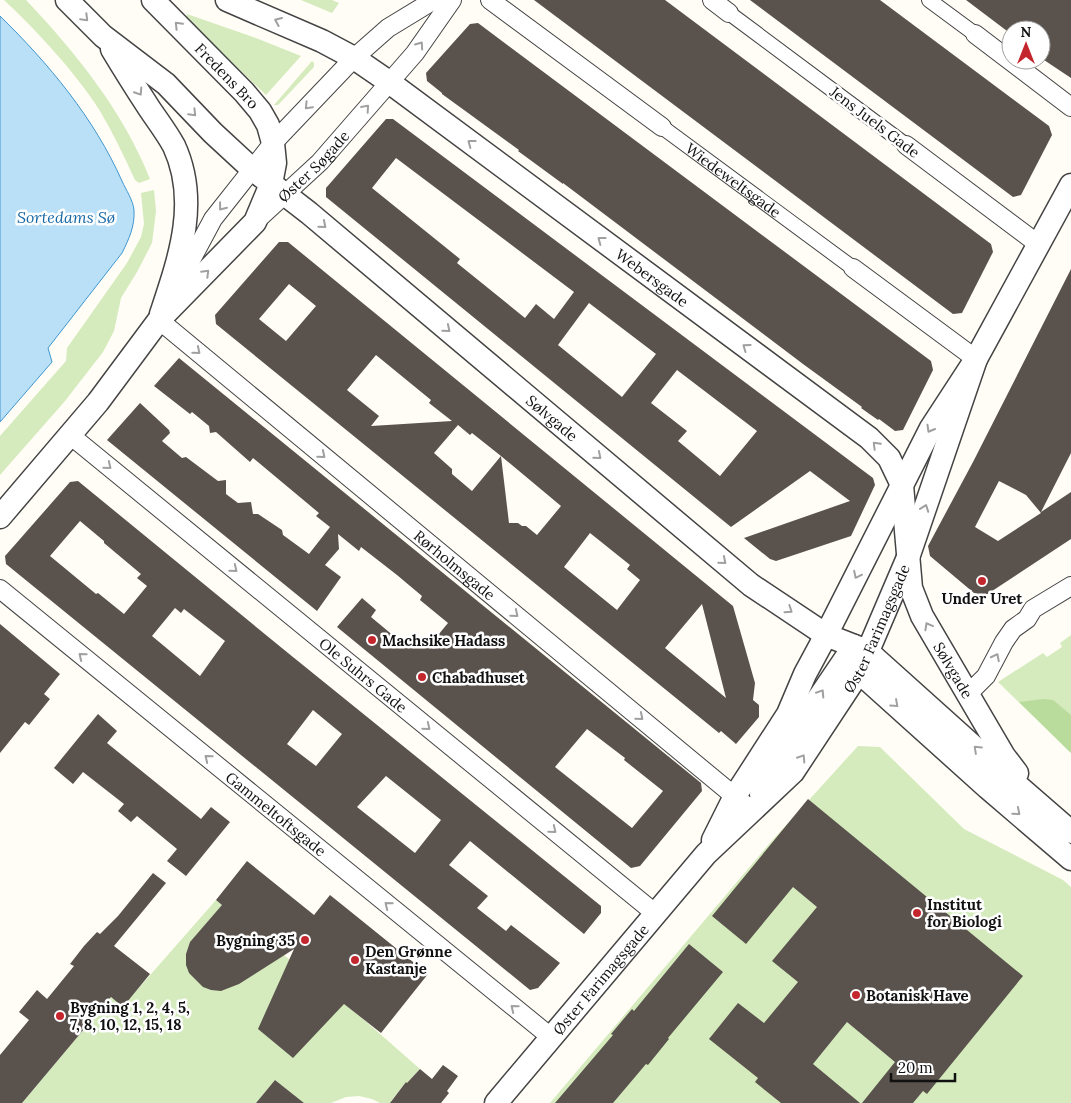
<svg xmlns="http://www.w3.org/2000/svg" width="1071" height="1103" font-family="Lora,serif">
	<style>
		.green { fill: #d5ebbd }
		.forest { fill: #b9dc9c }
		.water { fill: #b9e0f7; stroke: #3f96cf }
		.building { fill: #5a524d; fill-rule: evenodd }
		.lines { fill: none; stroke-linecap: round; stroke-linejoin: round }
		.pedestrian-casing { stroke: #444; stroke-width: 16 }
		.minor-casing { stroke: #444; stroke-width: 20 }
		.tertiary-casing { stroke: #444; stroke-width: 25 }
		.pedestrian { stroke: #fff; stroke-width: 14 }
		.minor { stroke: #fff; stroke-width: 18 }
		.tertiary { stroke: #fff; stroke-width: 22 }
		.oneway { stroke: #a0a0a0 }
		.poi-dot { fill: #c4262e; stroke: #fff; stroke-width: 2 }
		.labels { text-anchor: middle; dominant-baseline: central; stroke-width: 5; stroke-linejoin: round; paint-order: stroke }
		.street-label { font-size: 15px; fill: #111; stroke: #fff }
		.poi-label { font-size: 15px; font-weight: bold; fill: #111; stroke: #fff; text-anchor: start }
		.water-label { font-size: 16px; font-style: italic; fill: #1768a6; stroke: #fff }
	</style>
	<rect width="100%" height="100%" fill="#fffdf5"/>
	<g class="green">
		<path d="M4 0H26C76 53 123 111 150 179L139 183 135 180C124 156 113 133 100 111 76 73 37 31 4 0Z"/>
		<polygon points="301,0 332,0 339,3 332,13"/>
		<polygon points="187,14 256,38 301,56 266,95 186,18"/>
		<polygon points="312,61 314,63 314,67 278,105 274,105"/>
		<polygon points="154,190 156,211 152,243 137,272 121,298 114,331 103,352 65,401 0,475 0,436 66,361 67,348 127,263 141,237 144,224 141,193"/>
		<polygon points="1071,635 1071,753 998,682 1043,653 1047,657 1062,647 1060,643"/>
		<polygon points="858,746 880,747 964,829 1063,880 1071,887 1071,1103 550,1103 769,844"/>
		<polygon points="216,900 363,1019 420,1069 407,1083 406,1082 391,1101 392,1103 380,1103 372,1099 359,1096 346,1097 331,1103 304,1103 275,1080 256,1103 22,1103 111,997 123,1006"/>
	</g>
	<polygon class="forest" points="1043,699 1053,700 1071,715 1071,753 1019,702"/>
	<path class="water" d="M0 16C49 64 94 118 122 181 126 190 133 200 134 210 135 226 129 239 122 253L48 348 52 362 0 422Z"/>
	<g class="building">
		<polygon points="534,0 665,0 991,244 993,252 962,313 953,314"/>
		<polygon points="750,0 880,0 1049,126 1052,135 1021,195 1013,197"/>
		<polygon points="966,0 1071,0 1071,78 1041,58 1041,30 1011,30 1011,34"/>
		<polygon points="478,23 931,361 933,370 903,430 895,431 879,419 878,420 861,408 862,407 803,364 563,183 563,184 518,151 519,150 442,94 442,93 427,81 426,73 470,24"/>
		<path d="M386 119H393L873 478 875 485 851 536 776 561 770 559 744 538 850 501 810 471 731 527 326 197V188ZM396 158 574 292 554 319 536 304 525 318 457 263 460 259 372 188ZM589 303 656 354 622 397 558 345ZM677 370 757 431 720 476 678 441 687 431 651 403Z"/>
		<path d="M279 242H288L733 606 755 683 753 700 759 705V717L736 744 721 731 719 733 216 324 215 315ZM289 284 316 306 286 341 259 319ZM376 355 431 400 429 403 452 421 371 426 379 416 347 390ZM458 425 470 435 472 433 501 456 472 491 452 474V469L434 453ZM501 456 561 506 537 535 526 526H522L518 523H509ZM590 533 630 565 627 569 640 580 617 610 564 567ZM702 604 726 698 665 648Z"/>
		<path d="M1071 269V453L1041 512 1071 492V539L986 595 974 593 930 556 928 546 973 462ZM999 481 1026 495 1041 513 998 541 975 527Z"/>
		<path d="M179 358 701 783 702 791 640 866 631 868 337 627 362 598 376 610 371 617 407 647 416 636 429 646 448 623 420 600 422 596 397 575 361 547 359 551 338 534 339 549 325 565 341 577 317 611 107 440 140 403 169 430 170 433 162 441 182 458 186 457 218 481 226 480V494L238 503 251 502 253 514H258L282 530 283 535 309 554 330 527 316 516 319 513 253 458 250 462 216 432 210 433 209 426 192 412 190 414 154 386ZM587 729 625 758 624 760 663 791 632 828 555 767Z"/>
		<path d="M78 481 288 653 601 906V913L584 934 470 841 449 865 488 896 477 908 506 931 511 925 560 963 538 988 530 990 6 564 5 556 13 547 70 482ZM80 521 104 541V543L141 574 137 578 147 586 124 614 98 593 96 594 50 556ZM175 608 181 613 184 609 225 641 200 676 152 636ZM313 710 342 734 316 766 287 744ZM386 776 441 820 415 853 357 807Z"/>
		<polygon points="0,624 60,674 44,694 50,699 29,725 25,722 0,753"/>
		<polygon points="98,714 117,731 107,743 201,819 211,807 230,822 186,876 167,861 177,849 137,816 131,822 118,811 124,804 83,772 73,784 54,768"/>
		<polygon points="808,799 1023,976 927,1094 923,1091 913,1103 862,1103 895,1062 847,1022 813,1064 860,1103 781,1103 755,1082 758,1078 709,1039 738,1003 764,1023 798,982 772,961 817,907 793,887 746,944 712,916"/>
		<polygon points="247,861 314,915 330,895 428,974 381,1033 344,1004 293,1058 258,1029 294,949 239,984 221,991 211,990 203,987 189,973 186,965 186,954 190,942 222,905 216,900"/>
		<polygon points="153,873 166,883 114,946 150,974 123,1007 111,997 22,1103 0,1103 0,1055 29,1020 19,1012 37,990 47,999 74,966 70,964 84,946 97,932 100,934 118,916"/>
		<polygon points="689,944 723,972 668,1038 669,1039 648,1065 646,1064 613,1103 555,1103 613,1035 611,1034 632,1009 634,1011"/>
		<polygon points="443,1065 458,1076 447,1091 449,1093 441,1103 390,1103 406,1082 407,1083 420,1069 432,1079"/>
		<polygon points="275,1080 304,1103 256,1103"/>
	</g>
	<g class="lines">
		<defs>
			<g id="pedestrian">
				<polyline points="929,0 975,34"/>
				<polyline points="729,13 906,145"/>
				<path id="s1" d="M662 127 853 268"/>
			</g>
			<g id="minor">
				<path id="s2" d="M434 0 388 28 354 58 273 143 213 219 159 320 744 804"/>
				<polyline points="490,0 662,127"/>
				<polyline points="712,0 729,13"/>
				<polyline points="975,34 1071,107"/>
				<polyline points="906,145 1038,244"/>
				<path id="s3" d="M257 220 320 162 415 53 452 0"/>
				<polyline points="853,268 976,359"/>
				<path id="s4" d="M70 435 656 914"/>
				<path id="s5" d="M0 589 552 1038"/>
				<polyline points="967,695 986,676 1004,642 1013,629 1027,619 1033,609 1071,586"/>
			</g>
			<g id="tertiary">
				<path id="s6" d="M67 0 103 36 166 84 213 133 252 169 309 213 751 585 826 635 867 651 1004 774 1071 832"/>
				<path id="s7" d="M227 0 322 41 354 58 389 82 869 438 889 458 902 485 911 588 922 616 1004 756 1017 773"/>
				<path d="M112 49C124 69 136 88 149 108 157 120 167 133 174 146 200 202 179 260 161 314"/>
				<polyline points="0,517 98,402 159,320 255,222 271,184 275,163 273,143 268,125 260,111 244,92 153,0"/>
				<polyline points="850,662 859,672 988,788 1071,859"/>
				<polyline points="761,794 789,742 854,646"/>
				<polyline points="713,840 735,796 788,714 805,674 826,635 931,428 976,359 1071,185"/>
				<path id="s8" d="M496 1103 706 854 793 772 859 672 909 555 976 359"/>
			</g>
		</defs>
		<use href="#pedestrian" class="pedestrian-casing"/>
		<use href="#minor" class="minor-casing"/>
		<use href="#tertiary" class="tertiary-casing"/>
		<use href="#pedestrian" class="pedestrian"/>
		<use href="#minor" class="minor"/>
		<use href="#tertiary" class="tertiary"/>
	</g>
	<defs><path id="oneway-chevron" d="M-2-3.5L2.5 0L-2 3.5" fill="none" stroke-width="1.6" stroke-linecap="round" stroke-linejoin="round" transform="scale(1.25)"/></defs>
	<g class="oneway">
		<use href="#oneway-chevron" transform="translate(85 18) rotate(45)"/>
		<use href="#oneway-chevron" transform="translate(278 21) rotate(-157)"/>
		<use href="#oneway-chevron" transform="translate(178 25) rotate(-134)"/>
		<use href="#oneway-chevron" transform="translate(420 45) rotate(-55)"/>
		<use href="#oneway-chevron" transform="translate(139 92) rotate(57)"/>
		<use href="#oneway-chevron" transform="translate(308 106) rotate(134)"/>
		<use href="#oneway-chevron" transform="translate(366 108) rotate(-49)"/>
		<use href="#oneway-chevron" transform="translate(193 113) rotate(46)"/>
		<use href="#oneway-chevron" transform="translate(471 143) rotate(-143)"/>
		<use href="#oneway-chevron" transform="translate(222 207) rotate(128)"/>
		<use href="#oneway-chevron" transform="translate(323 225) rotate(40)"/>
		<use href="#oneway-chevron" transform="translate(601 240) rotate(-143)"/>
		<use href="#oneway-chevron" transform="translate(206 273) rotate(-45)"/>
		<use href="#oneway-chevron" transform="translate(447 329) rotate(40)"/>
		<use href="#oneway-chevron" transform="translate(746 347) rotate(-144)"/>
		<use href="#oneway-chevron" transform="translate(197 351) rotate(40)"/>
		<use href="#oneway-chevron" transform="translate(930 429) rotate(120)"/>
		<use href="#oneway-chevron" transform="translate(876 445) rotate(-135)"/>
		<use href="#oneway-chevron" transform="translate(322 455) rotate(40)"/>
		<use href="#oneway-chevron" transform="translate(598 456) rotate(40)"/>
		<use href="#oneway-chevron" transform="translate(108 466) rotate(39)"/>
		<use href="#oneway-chevron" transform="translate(925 508) rotate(-70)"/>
		<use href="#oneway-chevron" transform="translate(723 561) rotate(40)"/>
		<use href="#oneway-chevron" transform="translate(234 569) rotate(39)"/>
		<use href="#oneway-chevron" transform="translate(857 575) rotate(116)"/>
		<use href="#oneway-chevron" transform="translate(789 610) rotate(34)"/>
		<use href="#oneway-chevron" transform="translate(515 614) rotate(40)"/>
		<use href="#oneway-chevron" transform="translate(928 626) rotate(-119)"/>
		<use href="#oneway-chevron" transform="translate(82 656) rotate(-141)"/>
		<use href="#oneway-chevron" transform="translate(996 657) rotate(-63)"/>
		<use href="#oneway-chevron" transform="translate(821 693) rotate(-57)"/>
		<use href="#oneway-chevron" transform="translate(895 704) rotate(42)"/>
		<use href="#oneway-chevron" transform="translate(640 717) rotate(40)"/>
		<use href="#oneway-chevron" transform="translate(427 727) rotate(39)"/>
		<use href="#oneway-chevron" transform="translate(977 749) rotate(-137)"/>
		<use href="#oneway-chevron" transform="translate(208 758) rotate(-141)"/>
		<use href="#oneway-chevron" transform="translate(802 758) rotate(-57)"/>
		<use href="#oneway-chevron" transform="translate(1017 812) rotate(40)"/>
		<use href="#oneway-chevron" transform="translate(553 830) rotate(39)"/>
		<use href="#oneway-chevron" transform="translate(388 905) rotate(-141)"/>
		<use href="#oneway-chevron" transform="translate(514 1008) rotate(-141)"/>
	</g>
	<g class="poi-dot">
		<circle cx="982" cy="581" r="5"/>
		<circle cx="372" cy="640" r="5"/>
		<circle cx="422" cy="677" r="5"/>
		<circle cx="917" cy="913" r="5"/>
		<circle cx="305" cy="940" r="5"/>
		<circle cx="355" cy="960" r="5"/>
		<circle cx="856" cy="995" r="5"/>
		<circle cx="60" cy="1016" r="5"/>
	</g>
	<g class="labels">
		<g class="street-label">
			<text transform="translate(227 76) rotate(46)">Fredens Bro</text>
			<text transform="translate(875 122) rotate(37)">Jens Juels Gade</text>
			<text stroke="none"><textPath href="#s3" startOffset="78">Øster Søgade</textPath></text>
			<text stroke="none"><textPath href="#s1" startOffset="89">Wiedeweltsgade</textPath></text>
			<text stroke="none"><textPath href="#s7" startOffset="510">Webersgade</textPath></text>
			<text stroke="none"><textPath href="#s6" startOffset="641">Sølvgade</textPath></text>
			<text stroke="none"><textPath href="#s2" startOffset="812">Rørholmsgade</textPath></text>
			<text stroke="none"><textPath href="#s8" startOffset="612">Øster Farimagsgade</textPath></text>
			<text stroke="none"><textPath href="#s7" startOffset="1034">Sølvgade</textPath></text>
			<text stroke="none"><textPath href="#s4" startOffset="379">Ole Suhrs Gade</textPath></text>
			<text stroke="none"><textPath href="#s5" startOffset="356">Gammeltoftsgade</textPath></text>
			<text stroke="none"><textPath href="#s8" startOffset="162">Øster Farimagsgade</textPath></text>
		</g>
		<g class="poi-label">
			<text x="982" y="598" text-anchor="middle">Under Uret</text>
			<text x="382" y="640">Machsike Hadass</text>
			<text x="432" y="677">Chabadhuset</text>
			<text x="927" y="904">Institut<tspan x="927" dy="17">for Biologi</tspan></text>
			<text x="295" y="940" text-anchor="end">Bygning 35</text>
			<text x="365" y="951">Den Grønne<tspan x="365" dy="17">Kastanje</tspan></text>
			<text x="866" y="995">Botanisk Have</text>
			<text x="70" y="1007">Bygning 1, 2, 4, 5,<tspan x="70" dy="17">7, 8, 10, 12, 15, 18</tspan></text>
		</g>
		<g class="water-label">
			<text x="66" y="217">Sortedams Sø</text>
		</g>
	</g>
	<g transform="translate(1026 45)"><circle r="24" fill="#ffffff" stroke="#a0a0a0"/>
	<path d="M0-4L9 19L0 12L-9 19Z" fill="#c4262e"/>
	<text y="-8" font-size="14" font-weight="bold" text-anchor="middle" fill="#111111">N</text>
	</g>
	<path d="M891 1073v8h64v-8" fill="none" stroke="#111111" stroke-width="2.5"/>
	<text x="898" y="1073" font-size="15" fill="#111111" stroke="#ffffff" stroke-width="4" paint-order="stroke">20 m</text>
</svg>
